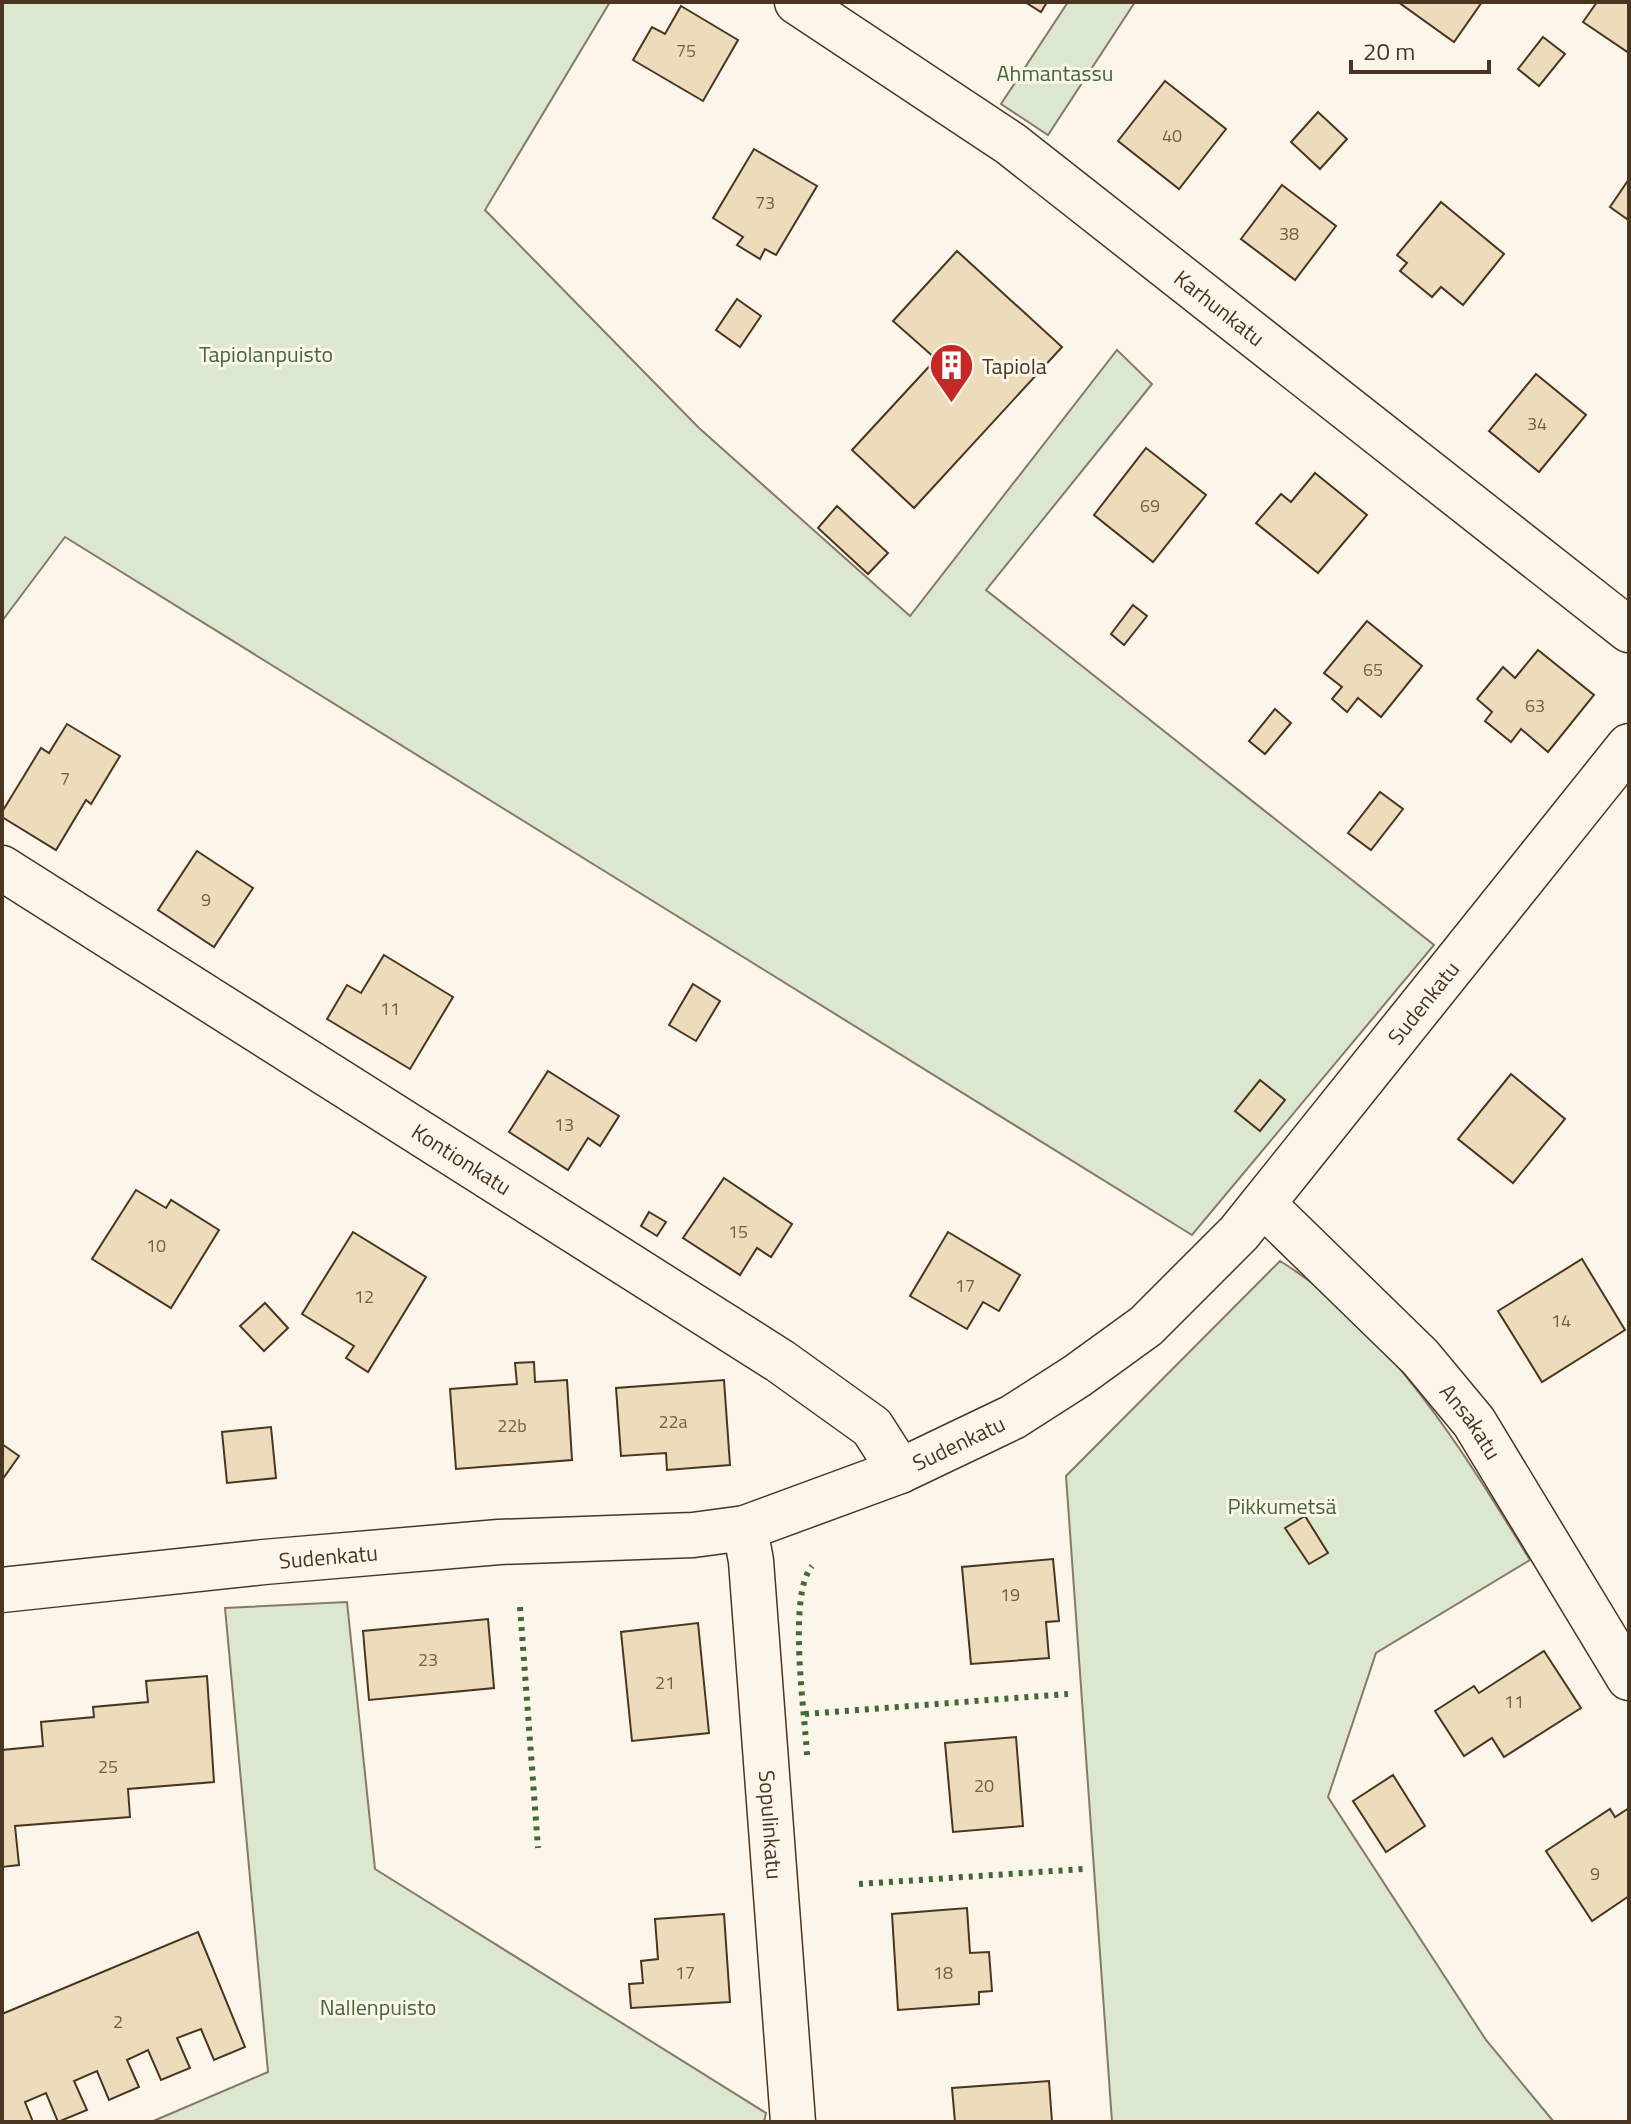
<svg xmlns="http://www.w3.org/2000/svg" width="1631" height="2124" font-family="'Titillium Web',sans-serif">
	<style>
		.green { fill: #dce7d0; stroke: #887966; stroke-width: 2 }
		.building { fill: #ecdcbc; stroke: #4a3520; stroke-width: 2 }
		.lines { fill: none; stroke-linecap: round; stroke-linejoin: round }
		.minor-casing { stroke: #4a3520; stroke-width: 47 }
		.minor { stroke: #fbf6e9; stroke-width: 44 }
		.hedge { stroke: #436837; stroke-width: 6; stroke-dasharray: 4 6; stroke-linecap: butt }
		.labels { text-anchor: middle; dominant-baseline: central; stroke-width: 6; stroke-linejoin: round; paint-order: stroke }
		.number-label { font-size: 18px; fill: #725f47 }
		.park-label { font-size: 22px; fill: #436837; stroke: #fbf6e9 }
		.street-label { font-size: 22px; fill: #4a3520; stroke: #fbf6e9 }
		.poi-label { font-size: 22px; fill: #4a3520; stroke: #fbf6e9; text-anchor: start }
	</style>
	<rect width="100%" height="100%" fill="#fbf6e9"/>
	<g class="green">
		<polygon points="2,2 610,2 485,210 699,428 910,616 1117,350 1152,384 986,590 1434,945 1192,1235 65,537 2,621"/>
		<polygon points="1068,2 1135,2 1048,135 1001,104"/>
		<path d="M1280 1261C1388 1327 1465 1454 1530 1560L1376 1653 1328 1797 1486 2040 1554 2122H1112L1066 1476Z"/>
		<polygon points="347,1602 375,1869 766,2113 764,2122 151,2122 268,2072 225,1608"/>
	</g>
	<g class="building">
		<polygon points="1025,2 1047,2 1041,12"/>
		<polygon points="1403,2 1482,2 1454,42 1401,4"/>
		<polygon points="1597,2 1629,2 1629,53 1583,22"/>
		<polygon points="681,6 738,40 703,101 633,60 652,27 665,34"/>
		<polygon points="1543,37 1565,54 1539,86 1518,69"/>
		<polygon points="1165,81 1226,129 1179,189 1118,141"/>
		<polygon points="1318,112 1347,139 1320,169 1291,142"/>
		<polygon points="754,149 817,186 776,255 765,249 760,259 737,245 743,237 713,218"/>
		<polygon points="1629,179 1629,216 1627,219 1610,207"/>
		<polygon points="1282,185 1336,226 1295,280 1241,239"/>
		<polygon points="1441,202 1504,254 1463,305 1441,287 1432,297 1400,271 1407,263 1397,255"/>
		<polygon points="957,251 1062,347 914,508 852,450 936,359 893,321"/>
		<polygon points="737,299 761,316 740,347 716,330"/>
		<polygon points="1536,374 1586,415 1539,472 1489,431"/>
		<polygon points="1146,448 1206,495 1153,562 1094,515"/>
		<polygon points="1315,473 1367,515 1318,573 1256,523 1281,494 1291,502"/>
		<polygon points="837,506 888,553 868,574 818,528"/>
		<polygon points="1133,605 1147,616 1124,645 1111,634"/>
		<polygon points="1367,621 1422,666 1381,717 1358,698 1347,712 1332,699 1342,687 1324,673"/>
		<polygon points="1538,650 1594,695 1548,752 1521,729 1511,742 1485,721 1492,712 1477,699 1503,667 1515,678"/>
		<polygon points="1275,709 1291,723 1265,754 1249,741"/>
		<polygon points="67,724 120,756 91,804 86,800 56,850 2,817 2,812 41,748 49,753"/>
		<polygon points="1380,792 1403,809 1371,850 1348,833"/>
		<polygon points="197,851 253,888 214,947 158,910"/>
		<polygon points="384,955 453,997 410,1069 327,1019 347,985 361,993"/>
		<polygon points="693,984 720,1001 696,1041 669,1025"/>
		<polygon points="548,1071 619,1116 600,1146 588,1138 568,1170 509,1132"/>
		<polygon points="1511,1074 1565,1119 1513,1183 1458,1139"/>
		<polygon points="1260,1080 1285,1100 1260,1131 1235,1111"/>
		<polygon points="724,1178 792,1224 771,1257 757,1248 740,1275 683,1238"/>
		<polygon points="136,1190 166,1208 171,1200 219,1230 171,1308 92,1259"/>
		<polygon points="649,1212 666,1222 657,1236 641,1226"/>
		<polygon points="353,1232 426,1277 368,1372 346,1358 354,1346 302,1314"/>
		<polygon points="948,1232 1020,1275 999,1311 983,1302 967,1329 910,1296"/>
		<polygon points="1582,1259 1625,1330 1542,1382 1498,1311"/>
		<polygon points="265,1303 288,1328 264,1351 240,1326"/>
		<polygon points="534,1362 535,1382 567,1380 572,1460 456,1469 450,1389 517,1384 515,1363"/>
		<polygon points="724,1380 730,1465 667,1470 666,1453 621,1456 616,1388"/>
		<polygon points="271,1427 276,1478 227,1483 222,1432"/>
		<polygon points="2,1444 19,1456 2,1480"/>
		<polygon points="1305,1516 1328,1553 1309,1564 1285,1528"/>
		<polygon points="1053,1559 1059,1621 1046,1622 1049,1658 971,1664 962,1567"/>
		<polygon points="488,1619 494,1688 369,1700 363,1631"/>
		<polygon points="698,1623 709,1733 632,1741 621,1632"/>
		<polygon points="1544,1651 1581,1708 1504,1757 1492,1738 1464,1756 1435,1711 1474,1686 1479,1693"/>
		<polygon points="207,1676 214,1782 128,1789 130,1817 15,1826 19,1865 2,1867 2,1750 43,1746 41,1722 94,1717 93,1707 148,1702 146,1681"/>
		<polygon points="1016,1737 1023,1826 953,1832 945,1743"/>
		<polygon points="1393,1775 1425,1826 1386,1852 1353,1801"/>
		<polygon points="1629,1808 1629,1896 1592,1921 1546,1851 1610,1809 1615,1817"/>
		<polygon points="967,1908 970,1953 989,1952 992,1991 979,1992 979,2004 898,2010 892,1914"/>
		<polygon points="724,1914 730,2002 631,2008 629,1984 643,1983 641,1961 658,1959 655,1919"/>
		<polygon points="198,1932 245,2047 214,2060 201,2029 177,2038 190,2068 161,2080 148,2050 127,2060 139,2087 109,2100 97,2071 74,2081 87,2110 58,2122 46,2093 25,2102 33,2122 2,2122 2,2014"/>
		<polygon points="1049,2081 1052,2122 955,2122 952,2088"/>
	</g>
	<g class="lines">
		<defs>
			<g id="minor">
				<path id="s1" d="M797 2 1011 144 1629 630"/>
				<path id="s2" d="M2 868 780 1361 872 1427 900 1471"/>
				<path id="s3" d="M1264 1205 1420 1357 1474 1422 1629 1678"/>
				<path id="s4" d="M745 1528 751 1561 793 2122"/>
				<path id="s5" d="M2 1590 264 1562 499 1542 693 1535 745 1528 900 1471 1013 1417 1077 1376 1146 1326 1239 1233 1629 746"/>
			</g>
		</defs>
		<use href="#minor" class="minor-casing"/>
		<use href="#minor" class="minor"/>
		<g class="hedge">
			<polyline points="520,1607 538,1848"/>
			<polyline points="805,1714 1068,1694"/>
			<path d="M807 1755C805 1713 787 1596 812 1566"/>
			<polyline points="859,1884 1084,1869"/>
		</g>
	</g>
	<defs>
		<symbol id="building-pin" viewBox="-11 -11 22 30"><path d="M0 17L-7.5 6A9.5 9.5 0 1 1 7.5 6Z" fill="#c62828" stroke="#fbf6e9"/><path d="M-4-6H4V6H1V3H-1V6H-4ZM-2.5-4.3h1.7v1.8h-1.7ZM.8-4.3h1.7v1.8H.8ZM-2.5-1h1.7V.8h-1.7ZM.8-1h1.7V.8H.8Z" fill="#fff"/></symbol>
	</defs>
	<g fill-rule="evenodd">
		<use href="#building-pin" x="926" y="340" width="51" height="69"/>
	</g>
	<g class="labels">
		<g class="number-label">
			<text x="686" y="50">75</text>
			<text x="1172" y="135">40</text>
			<text x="765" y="202">73</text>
			<text x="1289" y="233">38</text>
			<text x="1537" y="423">34</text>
			<text x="1150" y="505">69</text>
			<text x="1373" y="669">65</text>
			<text x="1535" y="705">63</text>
			<text x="65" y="778">7</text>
			<text x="206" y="899">9</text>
			<text x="390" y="1008">11</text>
			<text x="564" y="1124">13</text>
			<text x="738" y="1231">15</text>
			<text x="156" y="1245">10</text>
			<text x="965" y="1285">17</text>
			<text x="364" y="1296">12</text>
			<text x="1561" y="1320">14</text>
			<text x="673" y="1421">22a</text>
			<text x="512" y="1425">22b</text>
			<text x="1010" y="1594">19</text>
			<text x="428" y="1659">23</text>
			<text x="665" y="1682">21</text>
			<text x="1514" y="1701">11</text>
			<text x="108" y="1766">25</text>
			<text x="984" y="1785">20</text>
			<text x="1595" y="1873">9</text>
			<text x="685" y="1972">17</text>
			<text x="943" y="1972">18</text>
			<text x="118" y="2021">2</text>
		</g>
		<g class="park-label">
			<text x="1055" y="73">Ahmantassu</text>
			<text x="266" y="354">Tapiolanpuisto</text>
			<text x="1282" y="1506">Pikkumetsä</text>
			<text x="378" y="2007">Nallenpuisto</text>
		</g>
		<g class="street-label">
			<text stroke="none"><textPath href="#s1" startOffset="522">Karhunkatu</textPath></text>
			<text stroke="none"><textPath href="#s5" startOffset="1624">Sudenkatu</textPath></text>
			<text stroke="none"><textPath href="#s2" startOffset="544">Kontionkatu</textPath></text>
			<text stroke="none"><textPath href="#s3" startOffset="300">Ansakatu</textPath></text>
			<text stroke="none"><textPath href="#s5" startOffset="976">Sudenkatu</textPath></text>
			<text stroke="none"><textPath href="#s5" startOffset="328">Sudenkatu</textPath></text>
			<text stroke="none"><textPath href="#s4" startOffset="298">Sopulinkatu</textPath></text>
		</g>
		<g class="poi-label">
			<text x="982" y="366">Tapiola</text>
		</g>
	</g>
	<rect width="1631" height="2124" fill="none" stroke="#4a3520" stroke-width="8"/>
	<path d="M1351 60v12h138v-12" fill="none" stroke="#4a3520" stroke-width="4"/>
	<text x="1363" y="60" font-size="24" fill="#4a3520" stroke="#fbf6e9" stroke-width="6" paint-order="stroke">20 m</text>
</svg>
